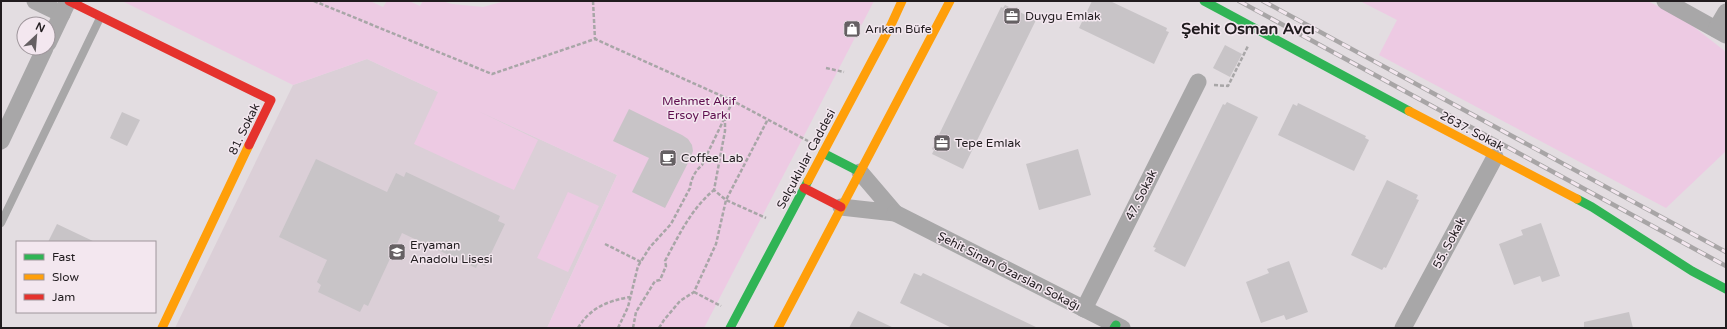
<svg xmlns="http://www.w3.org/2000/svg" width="1727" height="329" font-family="'Varela Round',sans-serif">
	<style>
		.built { fill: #dbcfd7 }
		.green { fill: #edcae3 }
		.building { fill: #c8c4c7 }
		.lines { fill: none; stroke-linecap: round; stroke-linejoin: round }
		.path { stroke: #a8a6a7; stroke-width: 2.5; stroke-dasharray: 4 2; stroke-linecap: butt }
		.lane { stroke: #a8a7a8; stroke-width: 8 }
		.street { stroke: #a8a7a8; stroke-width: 17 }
		.fast { stroke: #30b455; stroke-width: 9 }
		.slow { stroke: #ff9f0a; stroke-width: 9 }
		.jam { stroke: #e5322d; stroke-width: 9 }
		.rail-casing { stroke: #a8a5a6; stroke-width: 4.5 }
		.rail { stroke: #f3e7ef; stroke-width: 3; stroke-dasharray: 9; stroke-linecap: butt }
		.labels { text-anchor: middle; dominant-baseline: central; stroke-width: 3; stroke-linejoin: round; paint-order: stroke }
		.poi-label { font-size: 12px; fill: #211c1f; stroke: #f3e7ef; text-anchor: start }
		.park-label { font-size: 12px; fill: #5e0e4e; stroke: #f3e7ef }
		.street-label { font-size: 12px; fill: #211c1f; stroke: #f3e7ef }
		.district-label { font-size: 16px; font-weight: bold; fill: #211c1f; stroke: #f3e7ef }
	</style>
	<rect width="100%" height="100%" fill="#e3dde1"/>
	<polygon class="built" points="367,59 617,175 547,328 175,328 293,85"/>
	<g class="green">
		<polygon points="122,1 370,1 383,7 387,1 409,1 420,6 423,1 442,1 452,4 483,7 505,1 874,1 704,328 547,328 617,175 478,111 538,140 514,190 414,144 438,92 367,59 293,85"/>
		<polygon points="1360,1 1648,1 1689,23 1726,52 1726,151 1666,208 1379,55 1397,20"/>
		<polygon points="568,192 599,206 568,272 537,258"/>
	</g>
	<g class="building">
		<polygon points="1092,1 1110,1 1167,28 1166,31 1169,32 1154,64 1079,28"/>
		<polygon points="1005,5 1036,20 963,169 932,154 934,150 932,149 1001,7 1003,8"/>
		<polygon points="1225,45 1242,54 1230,77 1213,68"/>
		<polygon points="1227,102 1258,117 1185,267 1154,251 1156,248 1153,247 1223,104 1225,105"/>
		<polygon points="1298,103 1366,136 1365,138 1369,140 1354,171 1278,135 1293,104 1297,106"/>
		<polygon points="629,109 682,135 688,139 692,145 693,151 690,159 665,208 632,192 649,158 613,141"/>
		<polygon points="122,112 140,120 127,146 110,138"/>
		<polygon points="1078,149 1091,195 1039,210 1026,164"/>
		<polygon points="316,159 387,192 396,173 404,177 406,172 500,216 498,221 505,224 485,266 478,263 476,268 402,233 368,306 364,304 360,312 318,292 321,285 317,282 327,260 279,237"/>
		<polygon points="1387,180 1418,195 1416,199 1419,200 1386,268 1384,267 1382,270 1351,255"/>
		<polygon points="1541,223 1560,276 1542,282 1540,276 1514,285 1499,244 1523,235 1521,230"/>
		<polygon points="57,224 95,242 48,242"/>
		<polygon points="1289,261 1308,312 1286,320 1284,315 1261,323 1246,282 1269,273 1267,269"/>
		<polygon points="914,273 921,276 923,273 1038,328 952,328 900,303"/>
		<polygon points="858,311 894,328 849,328"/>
		<polygon points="1629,312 1633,328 1584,328 1584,322"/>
	</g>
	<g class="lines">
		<g class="path">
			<polyline points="314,1 492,74 595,39 733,101 808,141"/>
			<polyline points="593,1 595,39"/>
			<polyline points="826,68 844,72"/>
			<polyline points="1214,85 1228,86 1248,46"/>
			<polyline points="733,101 725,117 725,131 714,190 726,200 766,218"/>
			<polyline points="605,244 641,262"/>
			<polyline points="694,292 721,306"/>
			<path d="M578 328C590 308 607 301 630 297"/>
			<path d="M618 328 628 307 638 266 650 247 671 224 690 188C691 179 695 171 702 165L725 117"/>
			<path d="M633 328 636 312 655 281 660 280 666 266 665 261C679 235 691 209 714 190"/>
			<polyline points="659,328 664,320 680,301 694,292 716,244 726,200 768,119"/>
		</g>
		<polyline class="lane" points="1,223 100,18"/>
		<g class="street">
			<polyline points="35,1 62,14"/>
			<polyline points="1665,1 1726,35"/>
			<polyline points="1716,29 1726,12"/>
			<polyline points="48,43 68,1"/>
			<polyline points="1,141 45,48"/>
			<polyline points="841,207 895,213 860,172"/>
			<polyline points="895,213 1122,328"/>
			<polyline points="1084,309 1198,82"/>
			<polyline points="1403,328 1495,157"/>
		</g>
		<g class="fast">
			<polyline points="1204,1 1409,111"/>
			<polyline points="823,153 860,172"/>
			<polyline points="1577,199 1592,207 1692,271 1726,289"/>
			<polyline points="730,328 808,181"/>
			<polyline points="1114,328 1116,325"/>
		</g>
		<g class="slow">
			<polyline points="1409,111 1577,199"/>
			<polyline points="808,181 891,25 902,1"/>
			<polyline points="162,328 249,145"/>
			<polyline points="778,328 950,1"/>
		</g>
		<g class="jam">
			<polyline points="69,1 271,100 249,145"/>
			<polyline points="804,188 841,207"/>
		</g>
		<defs>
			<g id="rail">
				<polyline points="1239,1 1726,266"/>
				<polyline points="1263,1 1726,252"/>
			</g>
		</defs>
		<use href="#rail" class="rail-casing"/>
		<use href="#rail" class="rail"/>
	</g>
	<defs>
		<symbol id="office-square" viewBox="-11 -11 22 22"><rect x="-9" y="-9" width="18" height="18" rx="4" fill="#656063" stroke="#f3e7ef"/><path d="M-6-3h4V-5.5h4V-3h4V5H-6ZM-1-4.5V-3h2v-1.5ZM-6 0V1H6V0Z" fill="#fff"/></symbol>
		<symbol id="shop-square" viewBox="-11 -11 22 22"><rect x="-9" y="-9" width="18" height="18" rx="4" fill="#656063" stroke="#f3e7ef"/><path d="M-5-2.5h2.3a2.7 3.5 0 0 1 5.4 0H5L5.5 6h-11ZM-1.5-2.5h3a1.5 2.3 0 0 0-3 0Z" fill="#fff"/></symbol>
		<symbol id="cafe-square" viewBox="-11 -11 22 22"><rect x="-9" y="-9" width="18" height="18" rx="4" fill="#656063" stroke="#f3e7ef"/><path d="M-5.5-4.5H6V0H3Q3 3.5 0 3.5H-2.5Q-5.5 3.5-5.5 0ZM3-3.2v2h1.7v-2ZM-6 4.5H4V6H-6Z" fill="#fff"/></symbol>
		<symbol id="school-square" viewBox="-11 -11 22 22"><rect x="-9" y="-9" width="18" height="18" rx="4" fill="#656063" stroke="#f3e7ef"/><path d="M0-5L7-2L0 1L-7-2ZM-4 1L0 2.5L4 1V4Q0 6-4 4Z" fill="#fff"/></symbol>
	</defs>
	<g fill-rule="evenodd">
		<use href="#office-square" x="1002" y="6" width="20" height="20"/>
		<use href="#shop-square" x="842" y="19" width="20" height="20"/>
		<use href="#office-square" x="932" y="133" width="20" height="20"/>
		<use href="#cafe-square" x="658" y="148" width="20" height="20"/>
		<use href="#school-square" x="387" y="242" width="20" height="20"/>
	</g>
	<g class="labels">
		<g class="poi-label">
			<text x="1025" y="16">Duygu Emlak</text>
			<text x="865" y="29">Arıkan Büfe</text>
			<text x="955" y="143">Tepe Emlak</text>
			<text x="681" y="158">Coffee Lab</text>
			<text x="410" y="245">Eryaman<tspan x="410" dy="14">Anadolu Lisesi</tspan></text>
		</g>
		<g class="park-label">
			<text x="699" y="101">Mehmet Akif<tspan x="699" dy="14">Ersoy Parkı</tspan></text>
		</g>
		<g class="street-label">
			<text transform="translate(244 129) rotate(-64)">81. Sokak</text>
			<text transform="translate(1472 131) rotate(28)">2637. Sokak</text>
			<text transform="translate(806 159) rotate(-62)">Selçuklular Caddesi</text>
			<text transform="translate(1141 195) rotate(-63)">47. Sokak</text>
			<text transform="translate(1449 243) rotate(-62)">55. Sokak</text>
			<text transform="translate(1009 271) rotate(27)">Şehit Sinan Özarslan Sokağı</text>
		</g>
		<g class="district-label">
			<text x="1248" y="29">Şehit Osman Avcı</text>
		</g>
	</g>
	<rect width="1727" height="329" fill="none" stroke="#211c1f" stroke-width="4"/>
	<rect x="16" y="241" width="140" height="72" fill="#f3e7ef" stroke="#9f969c"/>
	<rect x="24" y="254" width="20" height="6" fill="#30b455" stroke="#9f969c"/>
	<text x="52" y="261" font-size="12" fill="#211c1f">Fast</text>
	<rect x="24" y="274" width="20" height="6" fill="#ff9f0a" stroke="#9f969c"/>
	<text x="52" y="281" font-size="12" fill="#211c1f">Slow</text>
	<rect x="24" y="294" width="20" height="6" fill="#e5322d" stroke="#9f969c"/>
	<text x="52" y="301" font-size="12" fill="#211c1f">Jam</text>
	<g transform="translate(36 36) rotate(26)"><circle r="19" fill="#f3e7ef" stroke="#9f969c"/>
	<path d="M0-3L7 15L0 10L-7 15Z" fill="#656063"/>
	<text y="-6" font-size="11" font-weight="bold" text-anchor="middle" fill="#211c1f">N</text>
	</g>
</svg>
